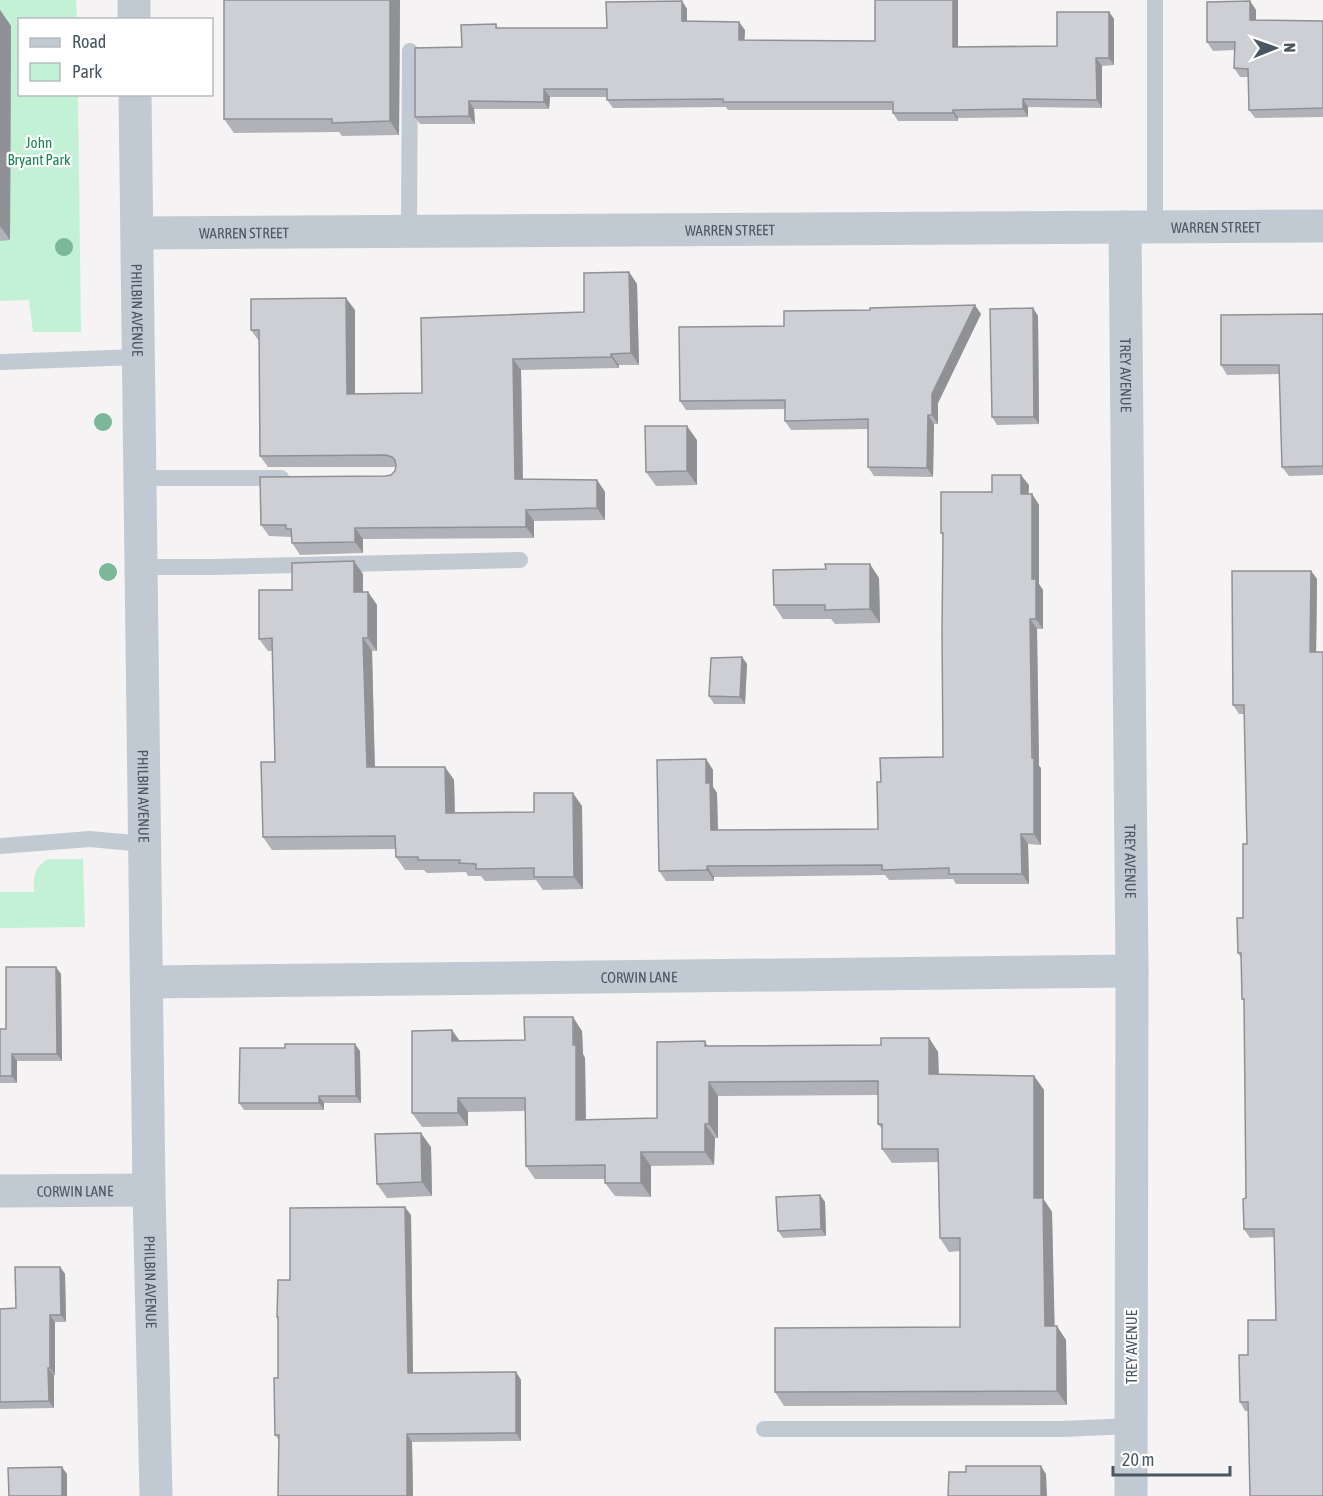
<svg xmlns="http://www.w3.org/2000/svg" width="1323" height="1496" font-family="'Asap Condensed',sans-serif">
	<style>
		.green { fill: #c3f1d5 }
		.lines { fill: none; stroke-linecap: round; stroke-linejoin: round }
		.service { stroke: #c1cad2; stroke-width: 16 }
		.minor { stroke: #c1cad2; stroke-width: 33 }
		.tertiary { stroke: #c1cad2; stroke-width: 33 }
		.tree { fill: #7bb799 }
		.wall { fill: #b0b2b7 }
		.shaded-wall { fill: #909195 }
		.building { fill: #cdcfd5; stroke: #909195; stroke-width: 1.5 }
		.labels { text-anchor: middle; dominant-baseline: central; stroke-width: 4.5; stroke-linejoin: round; paint-order: stroke }
		.park-label { font-size: 15px; fill: #17864f; stroke: #fff }
		.street-label { font-size: 15px; fill: #4a5661; stroke: #fff }
	</style>
	<rect width="100%" height="100%" fill="#f5f3f3"/>
	<g class="green">
		<polygon points="0,0 76,0 77,19 20,20 20,94 78,95 81,332 33,332 29,300 0,301"/>
		<path d="M48 859H83L85 927 0 928V892H34C34 875 33 869 48 859Z"/>
	</g>
	<g class="lines">
		<g class="service">
			<polyline points="1155,226 1155,0"/>
			<polyline points="409,231 410,51"/>
			<polyline points="0,362 139,357"/>
			<polyline points="140,478 281,478"/>
			<polyline points="141,567 215,567 520,560"/>
			<polyline points="0,846 90,839 144,844"/>
			<polyline points="764,1429 1062,1429 1131,1426"/>
		</g>
		<g class="minor">
			<path id="s1" d="M1125 227 1132 971 1131 1496"/>
			<path id="s2" d="M138 233 1323 226"/>
			<path id="s3" d="M147 982 1132 971"/>
			<path id="s4" d="M0 1191 149 1190"/>
		</g>
		<g class="tertiary">
			<polyline points="134,0 134,20"/>
			<path id="s5" d="M135 94 149 1190 156 1496"/>
		</g>
	</g>
	<g class="tree">
		<circle cx="64" cy="247" r="9"/>
		<circle cx="103" cy="422" r="9"/>
		<circle cx="108" cy="572" r="9"/>
	</g>
	<g class="wall">
		<polygon points="400,0 399,135 342,136 339,132 234,133 224,119"/>
		<polygon points="958,0 958,47 1057,46 1109,12 1114,19 1114,65 1102,66 1102,108 1028,107 1028,117 958,118 958,121 898,121 893,113 893,110 728,110 726,107 613,108 607,100 607,97 550,97 549,109 474,109 475,124 420,124 415,117 462,47 496,24 498,28 607,28 682,1 687,9 687,21 745,30 744,40 875,41"/>
		<polygon points="1250,1 1256,10 1256,20 1323,21 1323,117 1255,118 1249,110 1248,77 1240,77 1234,68 1235,50 1213,51 1207,42"/>
		<polygon points="0,10 11,26 10,240 0,241"/>
		<polygon points="629,272 637,284 639,365 619,365 619,368 521,370 523,479 597,480 605,492 605,520 534,521 534,538 363,539 363,553 300,555 292,543 292,537 269,536 261,525 391,475 395,471 396,467 268,467 260,456 259,341 251,330 355,310 355,394 422,393 584,312"/>
		<polygon points="1033,308 1038,316 1039,424 997,425 992,417"/>
		<polygon points="981,314 938,403 938,424 934,424 933,477 874,476 868,467 868,429 791,430 785,421 785,409 686,410 680,401 784,326"/>
		<polygon points="1323,314 1323,475 1289,476 1282,467 1279,374 1227,375 1221,365"/>
		<polygon points="697,440 697,485 656,486 646,472"/>
		<polygon points="1029,485 1028,494 1032,494 1039,505 1039,584 1043,590 1043,629 1037,629 1039,766 1041,768 1041,845 1028,844 1029,884 956,884 953,879 889,880 885,875 714,877 714,881 666,881 659,871 706,759 713,770 713,787 717,793 718,830 878,829 881,782 943,757 943,536 941,533 992,492"/>
		<polygon points="1311,571 1317,579 1316,652 1323,1496 1248,1411 1245,1411 1240,1402 1248,1355 1276,1320 1274,1237 1250,1238 1244,1229 1246,1198 1244,1002 1242,999 1241,958 1238,953 1243,918 1247,844 1244,714 1239,714 1233,705"/>
		<polygon points="363,574 363,592 368,592 377,605 377,651 372,651 375,767 445,767 454,780 455,813 534,812 582,806 583,889 543,890 536,880 485,881 481,876 468,876 466,872 427,873 424,870 405,870 396,857 396,849 272,850 263,837 275,762 272,651 268,651 259,639 292,590"/>
		<polygon points="879,578 880,623 835,624 831,619 783,619 774,605"/>
		<polygon points="742,657 747,664 745,704 714,704 709,696"/>
		<polygon points="61,974 62,1061 17,1061 17,1083 0,1083 0,1029 6,1029"/>
		<polygon points="582,1031 583,1054 585,1058 586,1120 657,1118 705,1041 708,1046 881,1045 929,1038 938,1052 939,1074 1034,1076 1044,1090 1044,1200 1052,1212 1054,1326 1066,1340 1067,1405 784,1406 775,1392 960,1327 960,1251 949,1252 940,1238 938,1162 892,1163 882,1149 882,1129 878,1124 878,1095 718,1096 718,1138 715,1138 714,1165 651,1166 651,1197 615,1196 605,1183 605,1179 535,1179 526,1166 525,1111 468,1112 468,1126 422,1127 412,1113 459,1041 525,1040"/>
		<polygon points="285,1048 360,1051 361,1103 324,1103 324,1110 244,1110 239,1103"/>
		<polygon points="431,1147 432,1196 387,1198 377,1184"/>
		<polygon points="820,1195 825,1202 826,1236 783,1238 778,1231"/>
		<polygon points="411,1215 413,1373 516,1372 521,1380 521,1441 412,1442 413,1496 278,1496 279,1440 275,1435 278,1378 278,1319 277,1317 290,1280"/>
		<polygon points="60,1267 65,1274 66,1322 55,1322 55,1375 54,1375 54,1408 0,1409 0,1309 16,1308"/>
	</g>
	<g class="shaded-wall">
		<polygon points="390,0 400,0 399,135 390,121"/>
		<polygon points="953,0 958,0 958,55 953,47"/>
		<polygon points="682,1 687,9 687,29 682,21"/>
		<polygon points="1250,1 1256,10 1256,29 1250,20"/>
		<polygon points="0,10 11,26 10,240 0,226"/>
		<polygon points="1109,12 1114,19 1114,65 1109,58"/>
		<polygon points="739,22 745,30 744,48 739,40"/>
		<polygon points="1096,58 1102,66 1102,108 1097,100"/>
		<polygon points="544,89 550,97 549,109 544,102"/>
		<polygon points="1023,99 1028,107 1028,117 1023,109"/>
		<polygon points="469,101 474,109 475,124 469,116"/>
		<polygon points="953,110 958,118 958,121 953,113"/>
		<polygon points="629,272 637,284 639,365 631,353"/>
		<polygon points="346,298 355,310 355,406 347,394"/>
		<polygon points="975,305 981,314 938,403 938,424 932,415 932,394"/>
		<polygon points="1033,308 1038,316 1039,424 1034,417"/>
		<polygon points="611,354 619,365 619,368 611,357"/>
		<polygon points="513,359 521,370 523,491 515,479"/>
		<polygon points="928,415 934,424 933,477 927,468"/>
		<polygon points="687,426 697,440 697,485 687,471"/>
		<polygon points="1021,475 1029,485 1028,504 1021,494"/>
		<polygon points="597,480 605,492 605,520 597,508"/>
		<polygon points="1032,494 1039,505 1039,584 1043,590 1043,629 1036,619 1032,579"/>
		<polygon points="526,510 534,521 534,538 526,527"/>
		<polygon points="355,528 363,539 363,553 355,542"/>
		<polygon points="354,561 363,574 363,605 354,592"/>
		<polygon points="870,564 879,578 880,623 870,609"/>
		<polygon points="1311,571 1317,579 1316,661 1310,652"/>
		<polygon points="368,592 377,605 377,651 368,638"/>
		<polygon points="1030,619 1037,629 1039,766 1041,768 1041,845 1034,834"/>
		<polygon points="363,638 372,651 375,780 367,767"/>
		<polygon points="742,657 747,664 745,704 740,697"/>
		<polygon points="706,759 713,770 713,787 717,793 718,840 711,830 706,783"/>
		<polygon points="445,767 454,780 455,826 446,813"/>
		<polygon points="573,793 582,806 583,889 574,877"/>
		<polygon points="1021,834 1028,844 1029,884 1022,874"/>
		<polygon points="707,866 714,877 714,881 707,870"/>
		<polygon points="56,967 61,974 62,1061 57,1054"/>
		<polygon points="573,1017 582,1031 583,1054 585,1058 586,1133 576,1120"/>
		<polygon points="452,1030 462,1044 452,1041"/>
		<polygon points="929,1038 938,1052 939,1088 929,1074"/>
		<polygon points="355,1044 360,1051 361,1103 356,1096"/>
		<polygon points="12,1054 17,1061 17,1083 12,1076"/>
		<polygon points="1034,1076 1044,1090 1044,1200 1052,1212 1055,1340 1045,1326 1034,1198"/>
		<polygon points="709,1082 718,1096 718,1138 709,1124"/>
		<polygon points="319,1096 324,1103 324,1110 319,1103"/>
		<polygon points="458,1098 468,1112 468,1126 458,1113"/>
		<polygon points="705,1124 715,1138 714,1165 705,1152"/>
		<polygon points="421,1133 431,1147 432,1196 422,1182"/>
		<polygon points="641,1152 651,1166 651,1197 641,1183"/>
		<polygon points="820,1195 825,1202 826,1236 821,1229"/>
		<polygon points="405,1207 411,1215 413,1380 408,1373"/>
		<polygon points="60,1267 65,1274 66,1322 61,1315"/>
		<polygon points="50,1315 55,1322 55,1375 50,1368"/>
		<polygon points="1057,1326 1066,1340 1067,1405 1057,1391"/>
		<polygon points="48,1368 54,1375 54,1408 49,1401"/>
		<polygon points="516,1372 521,1380 521,1441 516,1433"/>
		<polygon points="407,1434 412,1442 413,1496 407,1496"/>
		<polygon points="1041,1466 1046,1474 1047,1496 1041,1496"/>
		<polygon points="62,1467 67,1474 67,1496 62,1496"/>
	</g>
	<g class="building">
		<polygon points="224,0 390,0 390,121 332,123 332,119 224,119"/>
		<polygon points="875,0 953,0 953,47 1057,46 1057,12 1109,12 1109,58 1096,58 1097,100 1023,99 1023,109 953,110 953,113 893,113 893,102 723,102 723,99 607,100 607,89 544,89 544,102 469,101 469,116 415,117 415,48 462,47 461,25 496,24 496,28 607,28 606,2 682,1 682,21 739,22 739,40 875,41"/>
		<polygon points="1250,1 1250,20 1323,21 1323,108 1249,110 1248,69 1234,68 1235,42 1207,42 1207,2"/>
		<polygon points="629,272 631,353 611,354 611,357 513,359 515,479 597,480 597,508 526,510 526,527 355,528 355,542 292,543 291,529 286,529 286,525 261,525 260,477 386,476 391,475 395,471 396,465 395,460 392,457 386,455 260,456 259,330 251,330 251,299 346,298 347,394 422,393 421,318 584,312 584,273"/>
		<polygon points="975,305 932,394 932,415 928,415 927,468 868,467 868,419 785,421 785,400 680,401 679,327 784,326 784,311 870,310 870,308"/>
		<polygon points="1033,308 1034,417 992,417 990,309"/>
		<polygon points="1323,314 1323,466 1282,467 1279,365 1221,365 1221,315"/>
		<polygon points="645,426 687,426 687,471 646,472"/>
		<polygon points="992,475 1021,475 1021,494 1032,494 1032,579 1036,579 1036,619 1030,619 1032,758 1034,758 1034,834 1021,834 1022,874 949,874 949,868 882,870 882,865 707,866 707,870 659,871 657,760 706,759 706,783 710,783 711,830 878,829 877,782 881,782 880,758 943,757 942,632 943,533 941,533 941,492 992,492"/>
		<polygon points="354,561 354,592 368,592 368,638 363,638 367,767 445,767 446,813 534,812 534,793 573,793 574,877 534,877 534,868 476,869 476,864 459,863 460,860 418,860 418,857 396,857 395,836 263,837 261,762 275,762 272,638 259,639 259,590 292,590 292,563"/>
		<polygon points="825,564 870,564 870,609 825,610 825,605 774,605 773,570 826,569"/>
		<polygon points="1232,571 1311,571 1310,652 1323,652 1323,1496 1250,1496 1248,1402 1240,1402 1239,1355 1248,1355 1248,1320 1276,1320 1274,1229 1244,1229 1243,1199 1246,1198 1244,999 1242,999 1241,953 1238,953 1237,918 1243,918 1243,844 1247,844 1244,705 1233,705"/>
		<polygon points="742,657 740,697 709,696 711,658"/>
		<polygon points="6,967 56,967 57,1054 12,1054 12,1076 0,1076 0,1029 6,1029"/>
		<polygon points="524,1017 573,1017 573,1045 576,1045 576,1120 657,1118 657,1042 705,1041 705,1046 881,1045 881,1038 929,1038 929,1074 1034,1076 1034,1198 1043,1198 1045,1326 1057,1326 1057,1391 775,1392 775,1328 960,1327 960,1238 940,1238 938,1149 882,1149 882,1124 878,1124 878,1081 709,1082 709,1124 705,1124 705,1152 641,1152 641,1183 605,1183 605,1165 526,1166 525,1098 458,1098 458,1113 412,1113 412,1031 452,1030 452,1041 525,1040"/>
		<polygon points="285,1044 355,1044 356,1096 319,1096 319,1103 239,1103 240,1048 285,1048"/>
		<polygon points="421,1133 422,1182 377,1184 375,1134"/>
		<polygon points="820,1195 821,1229 778,1231 776,1197"/>
		<polygon points="405,1207 408,1373 516,1372 516,1433 407,1434 407,1496 278,1496 279,1435 275,1435 274,1378 278,1378 278,1317 277,1317 278,1280 290,1280 290,1208"/>
		<polygon points="15,1267 60,1267 61,1315 50,1315 50,1368 48,1368 49,1401 0,1402 0,1309 16,1308"/>
		<polygon points="966,1466 1041,1466 1041,1496 948,1496 949,1472 966,1472"/>
		<polygon points="62,1467 62,1496 9,1496 8,1468"/>
	</g>
	<g class="labels">
		<g class="park-label">
			<text x="39" y="142">John<tspan x="39" dy="17">Bryant Park</tspan></text>
		</g>
		<g class="street-label">
			<text stroke="none"><textPath href="#s2" startOffset="1078">WARREN STREET</textPath></text>
			<text stroke="none"><textPath href="#s2" startOffset="592">WARREN STREET</textPath></text>
			<text stroke="none"><textPath href="#s2" startOffset="106">WARREN STREET</textPath></text>
			<text stroke="none"><textPath href="#s5" startOffset="216">PHILBIN AVENUE</textPath></text>
			<text stroke="none"><textPath href="#s1" startOffset="148">TREY AVENUE</textPath></text>
			<text stroke="none"><textPath href="#s5" startOffset="702">PHILBIN AVENUE</textPath></text>
			<text stroke="none"><textPath href="#s1" startOffset="634">TREY AVENUE</textPath></text>
			<text stroke="none"><textPath href="#s3" startOffset="492">CORWIN LANE</textPath></text>
			<text stroke="none"><textPath href="#s4" startOffset="75">CORWIN LANE</textPath></text>
			<text stroke="none"><textPath href="#s5" startOffset="1188">PHILBIN AVENUE</textPath></text>
			<text transform="translate(1131 1347) rotate(-90)">TREY AVENUE</text>
		</g>
	</g>
	<rect x="18" y="18" width="195" height="78" fill="#ffffff" stroke="#b7bbc0" stroke-width="1.5"/>
	<rect x="30" y="38" width="30" height="9" fill="#c1cad2" stroke="#b7bbc0" stroke-width="1.5"/>
	<text x="72" y="48" font-size="18" fill="#4a5661">Road</text>
	<rect x="30" y="63" width="30" height="18" fill="#c3f1d5" stroke="#b7bbc0" stroke-width="1.5"/>
	<text x="72" y="78" font-size="18" fill="#4a5661">Park</text>
	<g transform="translate(1275 48) rotate(89)" stroke="#ffffff" stroke-width="4.5" paint-order="stroke">
	<path d="M0-4.5L10 22L0 15L-10 22Z" fill="#4a5661"/>
	<text y="-9" font-size="16" font-weight="bold" text-anchor="middle" fill="#4a5661">N</text>
	</g>
	<path d="M1113 1466v9h117v-9" fill="none" stroke="#4a5661" stroke-width="3"/>
	<text x="1122" y="1466" font-size="18" fill="#4a5661" stroke="#ffffff" stroke-width="4.5" paint-order="stroke">20 m</text>
</svg>
